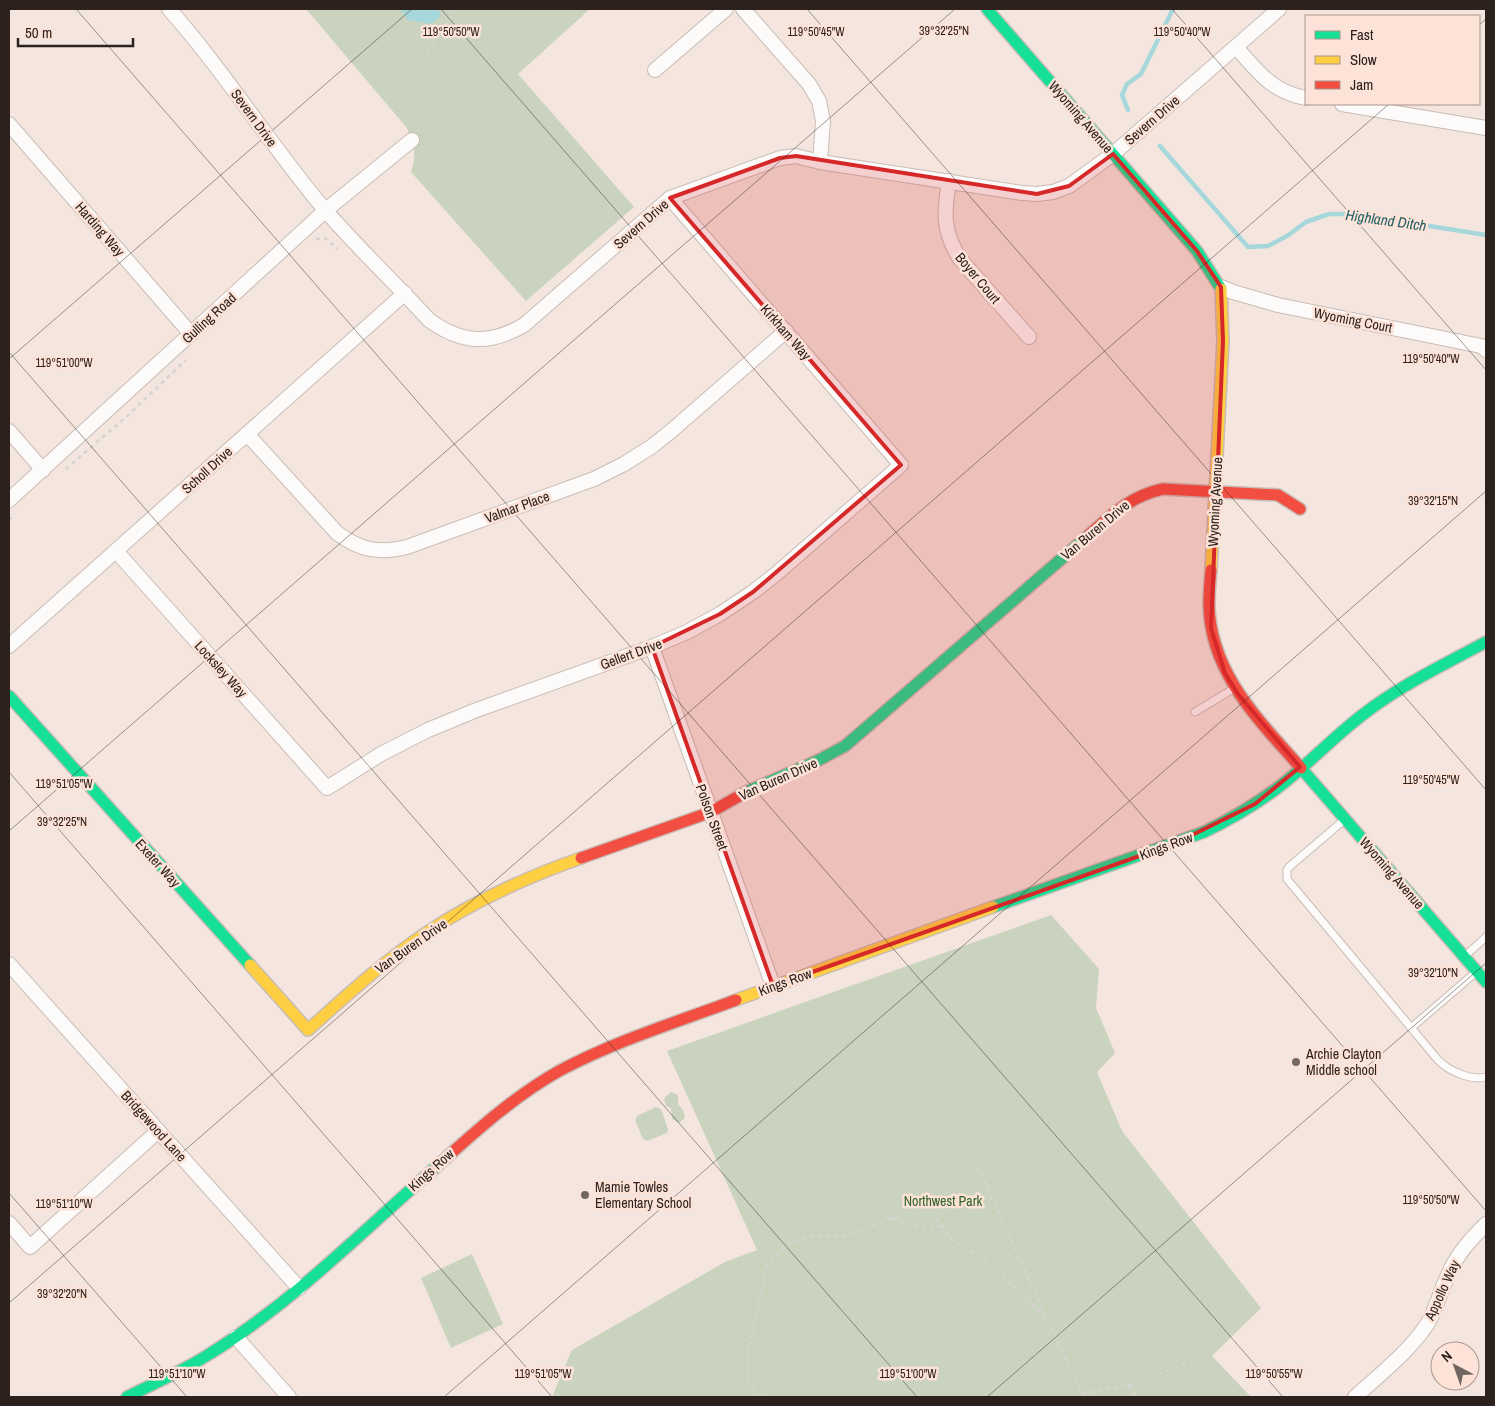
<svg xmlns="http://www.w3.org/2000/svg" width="1495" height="1406" font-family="'Archivo Narrow',sans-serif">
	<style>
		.green { fill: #c9d3bd }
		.water { fill: #a6d7db }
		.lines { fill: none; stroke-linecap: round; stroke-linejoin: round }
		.stream { stroke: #a6d7db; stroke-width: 4.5 }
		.lane-casing { stroke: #c8bcb6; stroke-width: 9 }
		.street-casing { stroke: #c8bcb6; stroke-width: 16 }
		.fast-casing { stroke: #c8bcb6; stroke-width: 14 }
		.slow-casing { stroke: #c8bcb6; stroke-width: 14 }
		.jam-casing { stroke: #c8bcb6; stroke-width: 14 }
		.path { stroke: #d7d3d1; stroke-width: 2.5; stroke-dasharray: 4 4; stroke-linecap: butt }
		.lane { stroke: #fdfbfa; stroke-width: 7 }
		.street { stroke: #fdfbfa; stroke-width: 14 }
		.fast { stroke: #16e098; stroke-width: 11 }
		.slow { stroke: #ffcf43; stroke-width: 11 }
		.jam { stroke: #f24e42; stroke-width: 11 }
		.marked { fill: #d62828; fill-opacity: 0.2; stroke: #d62828; stroke-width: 4; stroke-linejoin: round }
		.ticks { fill: none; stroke: #2c211c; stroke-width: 1; stroke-opacity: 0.45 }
		.poi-dot { fill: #726660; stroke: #fce2d7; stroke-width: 2 }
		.labels { text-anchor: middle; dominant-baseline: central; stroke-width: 5; stroke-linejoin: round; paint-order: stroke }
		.street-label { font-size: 14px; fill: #2c211c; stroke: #fce2d7 }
		.poi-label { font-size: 14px; fill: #2c211c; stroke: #fce2d7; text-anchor: start }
		.park-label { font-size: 14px; fill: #2e6328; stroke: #fce2d7 }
		.water-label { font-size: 15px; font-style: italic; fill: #1f5f65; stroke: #fce2d7 }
		.ticks-label { font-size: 12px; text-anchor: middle; fill: #2c211c; stroke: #fce2d7; stroke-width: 5; stroke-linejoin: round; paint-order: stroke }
	</style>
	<rect width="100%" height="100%" fill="#f4e6df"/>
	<g class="green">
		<path d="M306 9H590L518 74 634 207 526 301 411 172C417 154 414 145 407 128Z"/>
		<polygon points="1051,915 1099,969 1096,1008 1115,1053 1097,1072 1122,1131 1261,1308 1212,1356 1251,1397 552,1397 572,1350 725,1262 757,1250 667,1051"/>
		<polygon points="671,1092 678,1095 678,1104 683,1110 685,1118 679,1123 672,1119 671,1108 666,1106 664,1098"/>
		<polygon points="656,1107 661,1109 668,1129 667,1133 647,1141 643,1139 635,1120 637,1116"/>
		<polygon points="472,1254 503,1324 451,1348 421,1278"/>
	</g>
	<polygon class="water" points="400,9 438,9 441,16 431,24 408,20"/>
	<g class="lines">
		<g class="stream">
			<polyline points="1128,110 1122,95 1127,84 1141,74 1173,9"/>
			<polyline points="1160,146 1248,247 1268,246 1287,236 1306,222 1329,214 1354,214 1486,235"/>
		</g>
		<defs>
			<g id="lane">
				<polyline points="1195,712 1233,689"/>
				<path d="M1343 821 1289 867 1287 870V879L1438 1060C1449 1071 1471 1081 1486 1077"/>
				<polyline points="1465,956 1486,937"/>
				<polyline points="1411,1028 1475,973"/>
			</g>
			<g id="street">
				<path d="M169 9C225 72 270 145 325 210 358 248 395 283 429 320 462 344 490 345 524 325L670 198 780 158 796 156 820 162 1022 193 1037 194 1053 192 1069 186 1113 154 1279 9"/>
				<polyline points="743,9 809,84 819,101 823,121 820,162"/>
				<path d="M1236 47C1258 72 1272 92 1306 98"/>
				<polyline points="655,70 726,9"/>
				<polyline points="1342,104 1486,128"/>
				<polyline points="9,124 191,334"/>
				<path d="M949 181C944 213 942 230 960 259L1029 337"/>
				<polyline points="1221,287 1233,292 1278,305 1481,346 1486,350"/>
				<polyline points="9,431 43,470"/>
				<path d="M247 434 337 533C360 550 378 554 407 547L594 479 624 464 651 447 670 432 786 331"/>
				<polyline points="9,500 326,210 412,140"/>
				<polyline points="116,551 327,788 381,754 428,730 474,711 652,647 687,632 720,614 753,592 776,574 901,465 670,198"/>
				<polyline points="9,646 405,293"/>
				<polyline points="652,647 773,986"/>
				<polyline points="9,964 299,1288"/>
				<polyline points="9,1223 30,1247 158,1131"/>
				<polyline points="236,1337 289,1397"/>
				<path d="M1355 1397C1379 1375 1410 1351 1428 1323 1437 1307 1441 1289 1449 1273 1457 1254 1471 1239 1486 1224"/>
			</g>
			<g id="fast">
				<polyline points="987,9 1197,251 1221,289"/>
				<polyline points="9,696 250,965"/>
				<polyline points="1301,768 1486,982"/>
				<polyline points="746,792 817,761 845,746 1089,535"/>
				<path d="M993 907 1204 832C1229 820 1253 806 1276 789 1307 766 1334 736 1365 713 1403 684 1445 664 1486 642"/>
				<path d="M127 1397C155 1383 185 1370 211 1353 293 1302 363 1231 436 1167"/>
			</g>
			<g id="slow">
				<polyline points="1211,570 1223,341 1221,289"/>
				<path d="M250 965 308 1030C346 996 384 961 426 933 474 901 527 877 581 858"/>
				<polyline points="736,1000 993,907"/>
			</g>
			<g id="jam">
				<path d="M1089 535C1113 514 1130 496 1163 489L1278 495 1300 509"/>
				<path d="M1211 570C1210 581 1209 593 1209 604 1210 673 1259 720 1301 768"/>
				<polyline points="581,858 711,812 746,792"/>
				<path d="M436 1167C475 1132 513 1097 559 1071 615 1041 677 1022 736 1000"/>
			</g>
		</defs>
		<use href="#lane" class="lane-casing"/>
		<use href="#street" class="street-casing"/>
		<use href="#fast" class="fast-casing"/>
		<use href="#slow" class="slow-casing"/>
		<use href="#jam" class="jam-casing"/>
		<g class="path">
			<polyline points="427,52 449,20 454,9"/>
			<polyline points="316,239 325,238 338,249"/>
			<polyline points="66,469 126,417 186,360"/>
			<polyline points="9,520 15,514"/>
			<polyline points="978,1167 1046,1317 1075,1379 1083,1393 1129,1385 1194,1361"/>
			<path d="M892 1218C909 1226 923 1228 941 1226"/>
			<polyline points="936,1219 952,1239 984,1259 1044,1316"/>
			<polyline points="1129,1385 1136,1397"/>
			<polyline points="761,1397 749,1384 748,1353 767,1265 783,1247 813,1235 842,1236 900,1215"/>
		</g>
		<use href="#lane" class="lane"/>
		<use href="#street" class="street"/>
		<use href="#fast" class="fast"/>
		<use href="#slow" class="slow"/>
		<use href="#jam" class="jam"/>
	</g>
	<path class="marked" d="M1113 154 1197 251 1221 287 1223 341 1211 628 1225 673 1238 694 1300 767 1255 804 1176 843 773 986 652 647 720 614 753 592 901 465 670 198 780 158 796 156 1037 194 1069 186Z"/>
	<path class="ticks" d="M76 9 1283 1397M441 9 1486 1211M807 9 1486 790M1172 9 1486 370M1479 25 1486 19M9 352 917 1397M9 359 412 9M9 772 552 1397M9 831 955 9M9 1193 187 1397M9 1303 1389 104M444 1397 1486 491M987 1397 1486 963"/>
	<g class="poi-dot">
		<circle cx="1296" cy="1062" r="5"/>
		<circle cx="585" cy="1195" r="5"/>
	</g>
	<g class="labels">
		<g class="street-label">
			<text transform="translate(1081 117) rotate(49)">Wyoming Avenue</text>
			<text transform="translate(254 118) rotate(54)">Severn Drive</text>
			<text transform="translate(1152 120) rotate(-41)">Severn Drive</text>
			<text transform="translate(641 224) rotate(-41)">Severn Drive</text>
			<text transform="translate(100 229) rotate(49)">Harding Way</text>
			<text transform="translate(978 278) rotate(50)">Boyer Court</text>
			<text transform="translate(209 318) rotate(-42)">Gulling Road</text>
			<text transform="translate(1353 320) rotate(11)">Wyoming Court</text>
			<text transform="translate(786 332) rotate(49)">Kirkham Way</text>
			<text transform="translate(207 470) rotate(-42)">Scholl Drive</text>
			<text transform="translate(1215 502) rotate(-87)">Wyoming Avenue</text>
			<text transform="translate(517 507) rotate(-20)">Valmar Place</text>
			<text transform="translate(1095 530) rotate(-40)">Van Buren Drive</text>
			<text transform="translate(631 654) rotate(-20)">Gellert Drive</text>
			<text transform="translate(221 669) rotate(48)">Locksley Way</text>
			<text transform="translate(778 779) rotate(-24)">Van Buren Drive</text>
			<text transform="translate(712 817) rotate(70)">Polson Street</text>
			<text transform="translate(1166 846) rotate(-20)">Kings Row</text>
			<text transform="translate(158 863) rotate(48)">Exeter Way</text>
			<text transform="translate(1392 873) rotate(49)">Wyoming Avenue</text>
			<text transform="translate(411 946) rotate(-35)">Van Buren Drive</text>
			<text transform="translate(785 982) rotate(-20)">Kings Row</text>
			<text transform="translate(154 1126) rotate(48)">Bridgewood Lane</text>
			<text transform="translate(431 1170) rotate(-42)">Kings Row</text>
			<text transform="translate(1442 1290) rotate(-65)">Appollo Way</text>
		</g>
		<g class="poi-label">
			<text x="1306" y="1054">Archie Clayton<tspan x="1306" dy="16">Middle school</tspan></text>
			<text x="595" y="1187">Mamie Towles<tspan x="595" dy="16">Elementary School</tspan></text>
		</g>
		<g class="park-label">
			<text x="943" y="1201">Northwest Park</text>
		</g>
		<g class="water-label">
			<text transform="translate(1386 220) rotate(8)">Highland Ditch</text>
		</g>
	</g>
	<g class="ticks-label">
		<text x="944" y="35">39°32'25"N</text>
		<text x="451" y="36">119°50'50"W</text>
		<text x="816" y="36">119°50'45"W</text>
		<text x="1182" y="36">119°50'40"W</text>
		<text x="1431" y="363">119°50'40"W</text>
		<text x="64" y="367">119°51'00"W</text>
		<text x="1433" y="505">39°32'15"N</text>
		<text x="1431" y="784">119°50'45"W</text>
		<text x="64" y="788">119°51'05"W</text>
		<text x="62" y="826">39°32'25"N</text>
		<text x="1433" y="977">39°32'10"N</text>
		<text x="1431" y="1204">119°50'50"W</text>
		<text x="64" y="1208">119°51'10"W</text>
		<text x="62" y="1298">39°32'20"N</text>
		<text x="177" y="1378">119°51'10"W</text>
		<text x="543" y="1378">119°51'05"W</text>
		<text x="908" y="1378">119°51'00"W</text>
		<text x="1274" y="1378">119°50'55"W</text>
	</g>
	<rect width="1495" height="1406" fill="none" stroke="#2c211c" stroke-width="20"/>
	<rect x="1305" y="15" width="175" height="90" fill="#fce2d7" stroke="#a9958c"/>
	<rect x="1315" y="31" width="25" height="8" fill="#16e098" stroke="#a9958c"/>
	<text x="1350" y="40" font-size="15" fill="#2c211c">Fast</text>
	<rect x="1315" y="56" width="25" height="8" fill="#ffcf43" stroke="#a9958c"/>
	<text x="1350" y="65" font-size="15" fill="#2c211c">Slow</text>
	<rect x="1315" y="81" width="25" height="8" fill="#f24e42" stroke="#a9958c"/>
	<text x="1350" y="90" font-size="15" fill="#2c211c">Jam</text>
	<g transform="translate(1455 1366) rotate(319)"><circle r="24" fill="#fce2d7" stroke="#a9958c"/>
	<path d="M0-4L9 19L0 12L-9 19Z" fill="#726660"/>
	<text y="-8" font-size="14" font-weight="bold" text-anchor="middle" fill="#2c211c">N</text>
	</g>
	<path d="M18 38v8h115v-8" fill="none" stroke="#2c211c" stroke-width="2.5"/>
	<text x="25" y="38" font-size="15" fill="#2c211c" stroke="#fce2d7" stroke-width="4" paint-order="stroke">50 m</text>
</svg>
